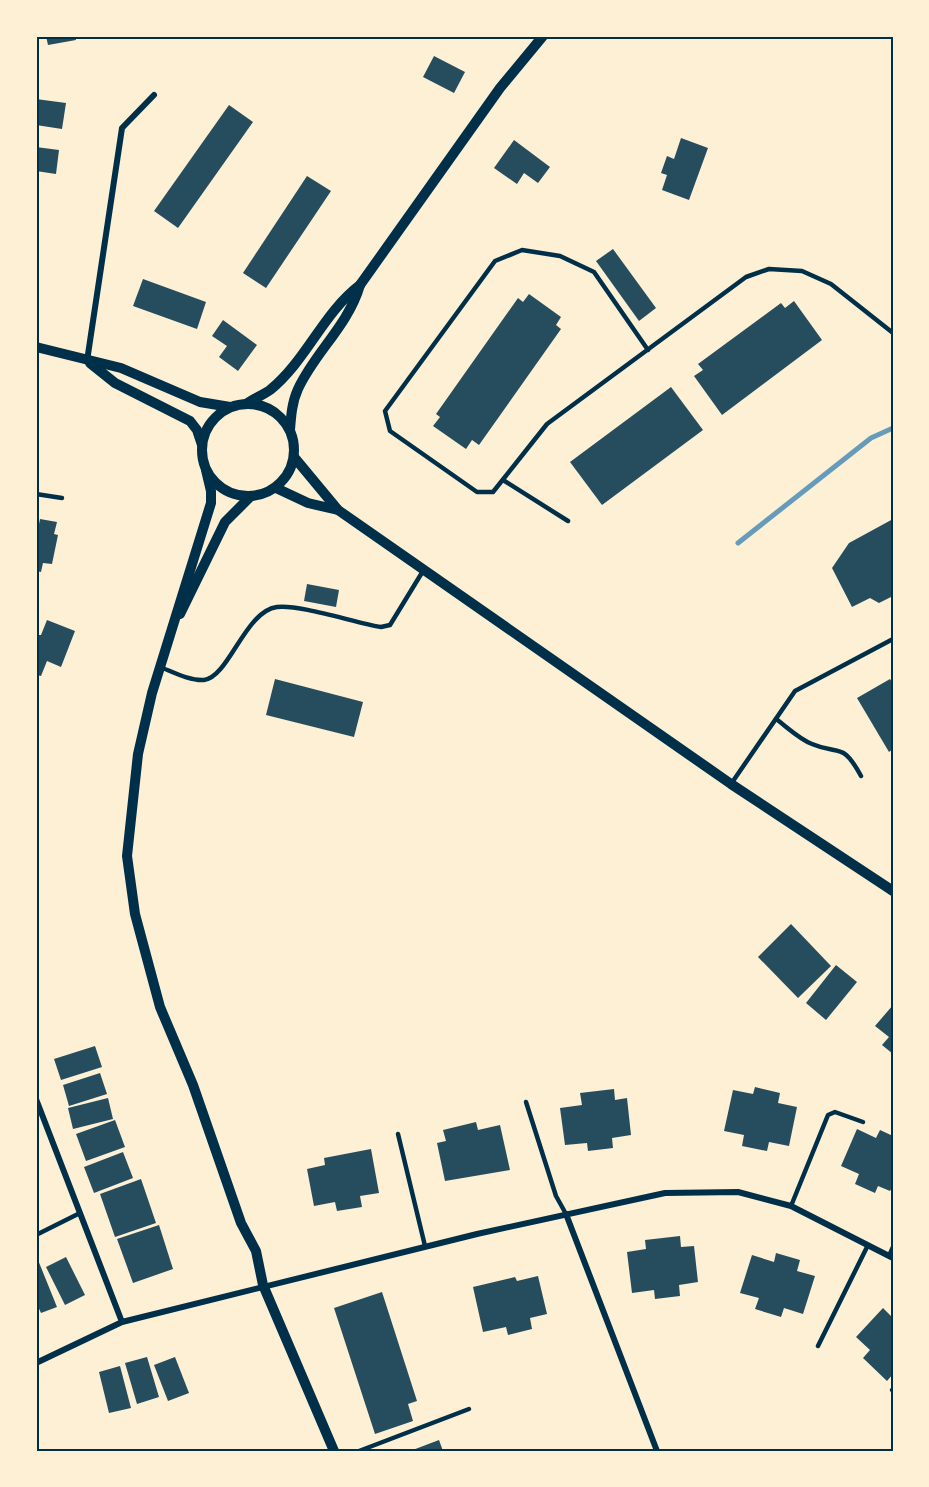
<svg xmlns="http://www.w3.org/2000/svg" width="929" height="1487" font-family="'Nunito Sans',sans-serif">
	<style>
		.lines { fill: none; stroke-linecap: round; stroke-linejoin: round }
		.stream { stroke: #669bbc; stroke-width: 5 }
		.building { fill: #264d5e }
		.service { stroke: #003049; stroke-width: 4.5 }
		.minor { stroke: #003049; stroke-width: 6 }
		.tertiary { stroke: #003049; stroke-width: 10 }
		.neatline { fill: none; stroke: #003049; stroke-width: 2 }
	</style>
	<rect width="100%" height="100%" fill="#fdf0d5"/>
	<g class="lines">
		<polyline class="stream" points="738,543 871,438 893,428"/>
	</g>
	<g class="building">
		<polygon points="46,36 75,36 76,40 48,45"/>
		<polygon points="434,56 465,72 454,93 423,77"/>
		<polygon points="36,99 66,103 62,129 36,125"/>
		<polygon points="229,105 253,122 178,228 154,211"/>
		<polygon points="681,138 708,148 689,200 662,190 667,175 661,173 667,156 674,159"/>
		<polygon points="514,140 550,167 538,183 524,173 517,184 494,168"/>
		<polygon points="36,147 59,150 56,174 36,171"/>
		<polygon points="307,176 331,191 266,288 243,273"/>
		<polygon points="613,249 656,308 639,321 596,261"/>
		<polygon points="143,279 206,302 197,329 133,306"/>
		<polygon points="529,294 561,317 556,325 561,329 479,445 472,440 466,449 433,426 440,417 436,414 518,298 523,302"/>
		<polygon points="794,301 822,340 722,415 694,376 703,370 698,364 781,303 785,308"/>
		<polygon points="223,320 257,345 238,371 219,357 227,346 212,336"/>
		<polygon points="671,387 703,430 602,505 570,462"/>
		<polygon points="40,519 57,522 54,534 58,535 52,564 43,563 41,572 36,571 36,539"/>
		<polygon points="893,519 893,596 879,603 870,598 852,607 832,568 849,543"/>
		<polygon points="307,584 339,590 336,607 304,601"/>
		<polygon points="47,620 75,631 61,667 47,661 41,676 36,675 36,635 41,635"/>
		<polygon points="275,679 363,702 354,737 266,715"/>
		<polygon points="890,679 893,684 893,749 889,752 857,698"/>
		<polygon points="791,924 831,966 798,998 758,957"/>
		<polygon points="836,965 857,982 826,1020 806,1003"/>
		<polygon points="893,1005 893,1054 882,1045 889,1037 875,1026"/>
		<polygon points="95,1046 102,1067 61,1080 54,1059"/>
		<polygon points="100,1073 107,1094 69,1106 63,1085"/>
		<polygon points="755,1087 780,1093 778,1103 797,1107 789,1146 769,1142 767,1151 742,1146 744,1135 724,1131 733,1090 753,1094"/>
		<polygon points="614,1089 615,1100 627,1098 631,1135 612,1138 613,1148 588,1151 587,1143 565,1145 560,1108 582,1105 580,1093"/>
		<polygon points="108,1098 113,1119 73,1129 68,1108"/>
		<polygon points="115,1120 125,1147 86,1161 76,1134"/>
		<polygon points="476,1122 478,1130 500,1125 510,1170 445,1181 437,1143 446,1141 443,1130"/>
		<polygon points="857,1129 876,1138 880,1130 893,1136 893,1186 890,1191 878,1186 875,1193 855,1184 859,1174 841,1166"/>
		<polygon points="371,1149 379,1193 360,1196 362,1207 337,1211 335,1202 314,1206 307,1169 325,1165 324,1158"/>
		<polygon points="123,1152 133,1178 94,1193 84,1167"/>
		<polygon points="141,1179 156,1223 115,1237 100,1194"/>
		<polygon points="159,1225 173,1269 133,1283 117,1239"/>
		<polygon points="680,1236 681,1247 694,1246 698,1282 679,1285 680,1296 655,1299 654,1290 632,1293 627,1252 646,1249 645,1240"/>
		<polygon points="776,1253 800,1260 797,1271 815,1276 803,1314 784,1308 781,1317 755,1309 759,1298 740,1293 752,1255 774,1262"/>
		<polygon points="66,1257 85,1295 65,1305 46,1267"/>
		<polygon points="38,1260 57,1307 41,1313 36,1302"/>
		<polygon points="538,1276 547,1314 530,1318 532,1329 508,1335 506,1327 483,1332 473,1287 515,1277 517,1281"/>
		<polygon points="382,1292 417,1401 408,1404 413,1421 375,1434 334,1308"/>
		<polygon points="883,1308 893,1318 893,1374 887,1381 863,1358 870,1350 856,1337"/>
		<polygon points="147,1357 159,1397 137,1404 125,1363"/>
		<polygon points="175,1357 189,1393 168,1401 154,1365"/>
		<polygon points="120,1366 131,1408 109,1413 99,1372"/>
		<polygon points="439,1440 443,1451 410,1451"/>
	</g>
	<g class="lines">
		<g class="service">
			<polyline points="648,350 594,272 560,256 522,250 495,261 385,411 390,431 477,492 493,492 547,424 746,277 769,269 802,271 831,284 893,333"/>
			<polyline points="503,480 568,521"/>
			<polyline points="36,494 62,498"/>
			<path d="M160 667C173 672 190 681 204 680 229 677 245 611 277 607 299 604 356 623 381 627L390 625 423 571"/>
			<path d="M776 719C787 727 799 739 812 744 840 756 842 741 861 776"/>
			<polyline points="731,784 795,691 893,639"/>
			<polyline points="526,1102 556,1196 566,1214"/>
			<polyline points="398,1134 425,1246"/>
			<polyline points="791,1206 828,1115 835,1112 863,1122"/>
			<polyline points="36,1235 80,1213"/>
			<polyline points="889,1256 893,1247"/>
			<polyline points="818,1346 868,1245"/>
			<polyline points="892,1390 893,1391"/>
			<polyline points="359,1451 469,1409"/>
		</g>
		<g class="minor">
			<polyline points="87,361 122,128 154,95"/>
			<polyline points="36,1099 122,1322"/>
			<polyline points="566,1214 657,1451"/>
			<polyline points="36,1363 122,1322 477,1234 665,1193 738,1192 791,1206 893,1258"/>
		</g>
		<g class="tertiary">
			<polyline points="36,347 121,368 200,402 230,407"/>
			<polyline points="90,363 115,383 190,421 197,430 202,445"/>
			<circle cx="248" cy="450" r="46"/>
			<path d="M246 404C253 399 263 395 270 390 306 361 323 313 360 285L500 88 543 36"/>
			<path d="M290 430C291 416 292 402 298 389 315 352 348 326 360 285"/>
			<polyline points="294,457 338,510 731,784 893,891"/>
			<polyline points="206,470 211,491 211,503 152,693 138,754 127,856 135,914 160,1007 193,1085 241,1223 256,1251 263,1285 334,1451"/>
			<polyline points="276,488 308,503 338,510"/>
			<polyline points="180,614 225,522 250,497"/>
		</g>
	</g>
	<rect width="929" height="1487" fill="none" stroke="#fdf0d5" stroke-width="75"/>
	<rect x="38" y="38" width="854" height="1412" class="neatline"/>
</svg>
